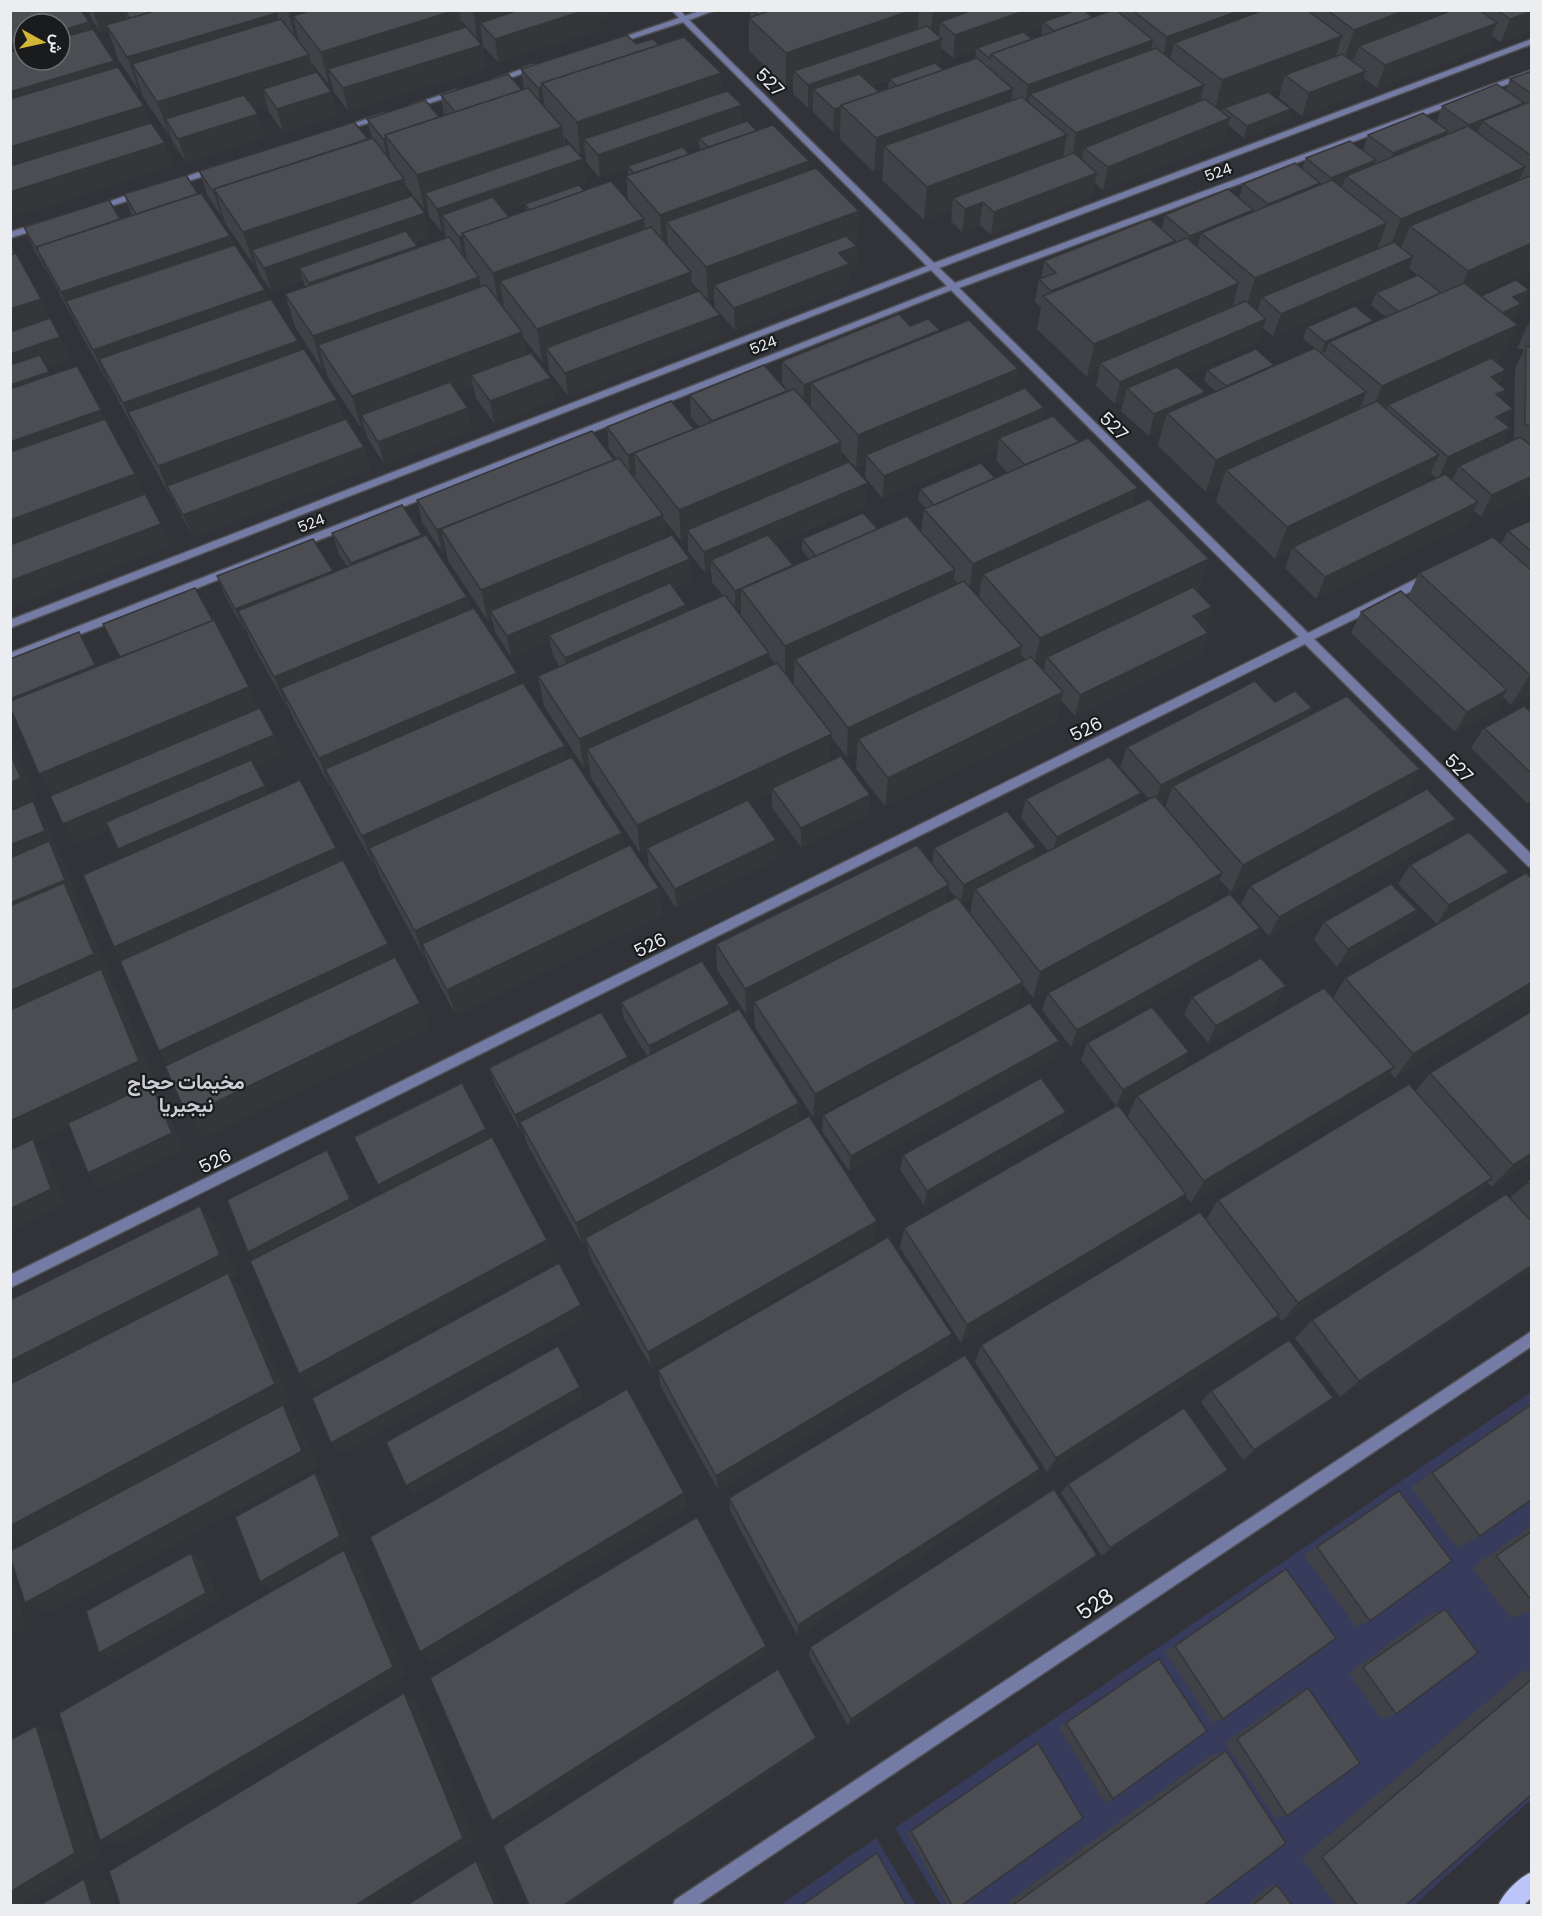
<svg xmlns="http://www.w3.org/2000/svg" width="1542" height="1916" font-family="Poppins,Vazirmatn,sans-serif">
	<style>
		.green { fill: #373c5d }
		.lines { fill: none; stroke-linecap: round; stroke-linejoin: round }
		.street-casing { stroke: #505156; stroke-width: 3 }
		.primary-casing { stroke: #505156; stroke-width: 3 }
		.street { fill: #747ba5; fill-rule: evenodd }
		.primary { fill: #bbc5f9; fill-rule: evenodd }
		.wall { fill: #414247; fill-rule: evenodd }
		.shaded-wall { fill: #35363a }
		.building { fill: #4c4d53; stroke: #35363a; stroke-width: 1.5 }
		.labels { text-anchor: middle; dominant-baseline: central; stroke-width: 4.5; stroke-linejoin: round; paint-order: stroke }
		.far-street-label { font-size: 15px; fill: #ecedf1; stroke: #1a1b1d }
		.street-label { font-size: 18px; fill: #ecedf1; stroke: #1a1b1d }
		.neighbourhood-label { font-size: 20px; font-weight: bold; fill: #cecfd6; stroke: #1a1b1d }
		.near-street-label { font-size: 21px; fill: #ecedf1; stroke: #1a1b1d }
	</style>
	<rect width="100%" height="100%" fill="#323338"/>
	<g class="green">
		<polygon points="1531,1392 1531,1800 1414,1905 941,1905 895,1828"/>
		<polygon points="876,1838 916,1905 779,1906"/>
	</g>
	<g class="lines">
		<defs>
			<g id="street">
				<polygon points="672,10 680,10 685,16 703,10 715,10 689,20 934,263 1532,39 1532,44 939,268 955,283 1532,70 1532,75 959,288 1308,633 1424,575 1432,575 1433,578 1432,581 1314,639 1532,855 1532,868 1528,866 1305,644 10,1288 10,1275 1299,637 951,290 10,662 10,653 947,286 931,270 10,628 10,620 927,266 683,22 619,43 612,41 679,18"/>
				<polygon points="533,65 540,67 499,82 492,80"/>
				<polygon points="456,90 460,92 459,94 413,108 409,106"/>
				<polygon points="382,114 385,114 385,118 341,131 337,129"/>
				<polygon points="213,167 217,170 216,172 173,186 169,183"/>
				<polygon points="139,191 143,194 142,196 96,211 92,208"/>
				<polygon points="39,223 43,226 42,228 10,238 10,232"/>
				<polygon points="1532,1331 1532,1346 696,1906 673,1906 675,1900"/>
			</g>
			<path id="primary" d="M1532 1872V1897L1523 1906H1498C1503 1893 1519 1877 1532 1872Z"/>
		</defs>
		<use href="#street" class="street-casing"/>
		<use href="#primary" class="primary-casing"/>
		<use href="#street" class="street"/>
		<use href="#primary" class="primary"/>
	</g>
	<g class="wall">
		<polygon points="86,10 609,10 609,16 600,19 601,29 498,62 483,46 482,38 477,39 461,20 462,28 482,45 486,68 348,111 334,92 332,84 329,85 311,62 314,73 331,92 337,115 283,132 269,112 267,105 254,109 265,137 186,162 173,142 170,135 169,135 143,97 141,90 139,91 118,59 108,29 100,32 91,18 89,11 87,12"/>
		<path d="M750 10H1075V11L1090 10 1086 12 1093 18 1116 10H1532V30L1501 42 1492 36 1488 46 1377 88 1363 78 1358 94 1302 116 1279 98 1281 88 1269 93 1291 109 1287 121 1244 138 1228 125 1224 141 1103 190 1095 183 1092 196 991 235 980 225 962 232 951 221 952 210 924 220 882 180 883 168 874 172 840 139V130L833 132 813 112V106L808 108 793 94V84L786 87 749 51V18H750ZM1042 27 1041 34 1043 35 1032 39 1025 33ZM941 48 953 58 976 50 975 59 943 70 936 63 940 62ZM889 80 888 89 879 92 872 85Z"/>
		<path d="M636 44 659 45 721 73V93L743 123 757 131 859 211 857 244 855 245 857 246 856 269 849 272 848 287 735 330 715 308 714 298 708 300 691 282 692 294 720 315V337L568 396 549 371 548 360 542 362 523 337 526 355 554 400 494 423 476 398 473 386 457 392 468 408 472 430 384 464 367 437 364 427 361 428 328 378 325 368 322 369 295 327 285 294 305 287 303 280 271 291 259 273 256 264 254 265 225 223 223 216H221L207 194 199 171 368 139 372 138 367 119 439 117 444 115 441 95 522 90H524L521 69ZM564 136 580 155 585 153 586 162 600 178 628 168V175L626 176 628 200 584 191 525 204 526 211 509 217 504 211 586 182 565 145ZM699 143 700 150 689 154 684 149ZM405 185 424 209 427 207 429 216 442 232 445 231 446 238 418 248 414 242 429 236 408 198Z"/>
		<path d="M1532 71V269L1478 293 1481 296 1529 290 1524 302 1521 303 1516 315 1509 318 1502 358 1495 361 1501 399 1513 409 1505 425 1510 428 1501 446 1514 440 1515 368 1524 350 1517 348 1532 315V492L1481 517 1474 511 1467 524 1316 599 1285 568 1291 551 1275 559 1216 502 1221 485 1206 492 1158 446 1162 430 1149 436 1121 411 1124 400 1115 404 1096 386 1099 372 1087 377 1037 329 1041 307 1035 302 1039 279H1041L1044 261 1162 229 1165 215 1239 199 1243 184 1302 169 1306 158 1363 150 1368 135 1436 123 1442 106 1506 90 1510 79ZM1409 268 1417 275 1376 293 1371 305 1386 317 1372 323 1373 321 1307 327 1303 339 1315 348 1274 366V365L1207 370 1204 381 1216 392 1203 397 1185 374 1259 342 1263 328 1273 336 1405 280ZM1259 305 1257 312 1253 308ZM1457 471 1452 480 1447 475ZM1431 473 1436 478 1426 483Z"/>
		<polygon points="124,194 198,194 230,236 233,245 265,290 268,300 298,341 301,350 337,400 343,420 364,447 370,469 193,537 177,508 172,498 171,498 142,445 138,435 137,436 109,382 108,383 81,334 77,325 76,325 48,272 47,273 34,250 24,227 120,219 132,216"/>
		<path d="M910 326 940 332 1014 393 1044 408 1042 420 1134 506 1209 559 1198 590 1197 591 1212 607 1205 628 1204 629 1208 633 1200 654 1075 716 1061 700 1056 722 885 806 856 769 857 752 847 757 831 737 830 761 870 795 868 814 801 847 772 808V791L749 802 776 859 676 908 649 867 647 850 640 853 591 778 589 765 584 768 544 706 538 676 560 667 553 656 550 641 511 657 495 632 492 620 488 621 448 561 446 550 442 552 422 522 417 500 614 460 617 459 609 449 607 427 694 429 699 427 691 417 690 395 787 391H788L782 383V361ZM998 448 996 460 1008 473 995 478 920 489 918 500 926 509H924L921 532 878 529 802 539V550L809 559 793 566 775 544 866 505 840 466 841 451 856 468 866 464 865 477 882 498ZM664 519 681 541 688 538V551L705 573 711 571 712 582 723 596 687 612 686 605 673 588 691 580 690 559 665 538ZM954 579 958 584 953 587ZM980 589 979 598 974 592ZM741 610V617L737 611ZM1020 654 1026 660 1018 663ZM769 656 775 664 769 666ZM1045 663 1044 671 1039 666ZM794 672V685L787 676Z"/>
		<polygon points="1532,520 1532,694 1511,705 1503,697 1495,711 1455,732 1351,633 1361,612 1408,597 1419,573 1501,544 1508,531"/>
		<polygon points="332,533 423,537 467,597 470,610 624,848 659,888 662,915 456,1015 431,970 426,957 424,957 380,876 375,863 373,864 337,798 332,786 330,787 293,718 288,706 287,707 251,642 246,630 244,630 226,598 217,576 333,571 334,572 347,567 339,554"/>
		<path d="M1275 702 1307 717 1404 798 1231 892 1220 880 1211 901 1033 998 1022 984 1016 1007 813 1117 755 1027 754 1010 746 1014 717 970 716 944 932 864 934 848 1034 859 1048 851 1021 818 1026 799 1137 805 1149 799 1120 767 1127 747ZM1169 796 1165 808 1159 802ZM948 888 956 898 945 903ZM973 897 970 914 962 903Z"/>
		<polygon points="1532,709 1532,800 1527,803 1471,748 1484,728 1530,711"/>
		<polygon points="1456,819 1443,838 1269,936 1241,904 1250,886"/>
		<polygon points="1410,865 1495,890 1437,924 1398,884"/>
		<polygon points="1532,879 1532,995 1395,1078 1390,1073 1377,1091 1191,1203 1185,1195 1173,1215 961,1343 900,1248 904,1228 1127,1118 1137,1096 1333,998 1345,978"/>
		<polygon points="1417,910 1405,929 1337,967 1314,940 1324,922"/>
		<polygon points="1260,928 1250,946 1071,1047 1042,1010 1048,993"/>
		<polygon points="1192,997 1276,1004 1208,1043 1184,1014"/>
		<polygon points="621,1002 730,1004 731,1013 799,1103 799,1122 874,1241 652,1369 591,1259 586,1242 582,1244 527,1144 523,1130 520,1131 495,1085 489,1068 630,1065 647,1056 624,1019"/>
		<polygon points="1059,1041 1054,1057 849,1171 822,1131 823,1115"/>
		<polygon points="1087,1043 1189,1052 1181,1068 1116,1106 1081,1060"/>
		<polygon points="1430,1073 1532,1161 1491,1187 1488,1183 1471,1200 1282,1321 1278,1316 1263,1333 1047,1472 975,1362 981,1345 1206,1220 1218,1200 1415,1092"/>
		<polygon points="1066,1112 1060,1127 924,1205 900,1170 903,1155"/>
		<polygon points="1532,1179 1532,1269 1340,1397 1295,1338 1312,1320 1510,1198"/>
		<polygon points="952,1334 946,1351 718,1490 661,1387 658,1370"/>
		<polygon points="1211,1391 1321,1409 1243,1460 1201,1402"/>
		<polygon points="1532,1402 1532,1499 1480,1536 1457,1548 1411,1487"/>
		<polygon points="1228,1470 1218,1480 1102,1556 1061,1493 1068,1484"/>
		<polygon points="1032,1484 797,1635 730,1511 729,1498"/>
		<polygon points="1384,1500 1370,1621 1356,1627 1304,1555"/>
		<polygon points="1532,1525 1532,1610 1511,1618 1472,1568"/>
		<polygon points="1086,1566 848,1726 809,1656 810,1647"/>
		<polygon points="1274,1576 1223,1719 1212,1723 1165,1652"/>
		<polygon points="1445,1609 1396,1714 1381,1719 1349,1673 1429,1615"/>
		<polygon points="1159,1659 1113,1799 1104,1802 1059,1727"/>
		<polygon points="1532,1669 1532,1794 1406,1905 1336,1905 1302,1858 1522,1672"/>
		<polygon points="1308,1688 1287,1816 1275,1818 1225,1743 1295,1694"/>
		<polygon points="1038,1743 962,1905 947,1905 907,1833"/>
		<polygon points="1226,1751 1204,1905 1004,1905 1210,1756"/>
		<polygon points="877,1853 906,1905 801,1905 873,1855"/>
		<polygon points="1271,1885 1277,1885 1292,1905 1247,1905"/>
	</g>
	<g class="shaded-wall">
		<polygon points="93,10 124,10 128,23 106,25 108,29 100,32"/>
		<polygon points="288,10 405,10 293,16 299,42 296,43"/>
		<polygon points="456,10 459,10 464,43 328,69 332,84 329,85 321,52"/>
		<polygon points="473,10 569,10 480,23 482,38 477,39"/>
		<polygon points="586,10 609,10 609,16 600,19 601,29 498,62 495,39"/>
		<polygon points="913,10 919,10 917,42 794,71 793,84 786,87 786,53"/>
		<polygon points="933,10 1012,10 940,22 939,36 930,38"/>
		<polygon points="1027,10 1075,10 1074,16 1043,22 1042,27 978,49 977,48 976,50 953,58 955,35"/>
		<polygon points="1241,10 1281,10 1174,43 1168,68 1160,71 1167,37"/>
		<polygon points="1406,10 1457,10 1359,46 1354,59 1343,63 1354,30"/>
		<polygon points="1532,11 1532,30 1501,42 1510,19"/>
		<polygon points="277,13 286,47 132,64 141,90 139,91 127,57"/>
		<polygon points="89,22 101,56 10,82 10,45 24,41 24,60 60,60 60,31"/>
		<polygon points="1497,23 1488,46 1377,88 1385,65"/>
		<polygon points="1342,36 1332,69 1285,75 1281,88 1226,109 1224,108 1223,110 1214,114 1222,80"/>
		<polygon points="942,39 940,62 826,101 813,89 813,106 808,108 808,85"/>
		<polygon points="1153,40 1146,73 1030,94 1026,117 1023,119 1028,85"/>
		<polygon points="482,45 486,68 348,111 343,88"/>
		<polygon points="309,55 317,89 263,89 267,105 174,133 165,119 170,135 169,135 157,102"/>
		<polygon points="114,61 126,94 10,129 10,92"/>
		<polygon points="1366,71 1358,94 1302,116 1309,93"/>
		<polygon points="721,73 722,107 584,139 585,153 580,155 577,122"/>
		<polygon points="1204,85 1196,119 1084,148 1082,162 1071,166 1076,133"/>
		<polygon points="542,87 545,110 541,111 538,88"/>
		<polygon points="1013,89 1008,123 884,146 883,168 874,172 876,138"/>
		<polygon points="331,92 337,115 283,132 277,109"/>
		<polygon points="1524,103 1515,126 1482,121 1474,143 1460,148 1469,125"/>
		<polygon points="742,105 743,128 699,138 699,143 629,168 628,166 628,168 600,178 598,155"/>
		<polygon points="144,106 156,140 10,185 10,147"/>
		<polygon points="841,107 840,130 833,132 834,109"/>
		<polygon points="1291,109 1287,121 1244,138 1247,126"/>
		<polygon points="258,114 265,137 186,162 178,139"/>
		<polygon points="1230,118 1224,141 1103,190 1108,167"/>
		<polygon points="562,127 566,160 425,193 428,207 424,209 417,175"/>
		<polygon points="1448,131 1439,154 1385,176 1393,153"/>
		<polygon points="1067,135 1061,168 953,198 952,210 924,220 927,187"/>
		<polygon points="386,138 391,161 388,162 383,139"/>
		<polygon points="165,143 173,166 16,216 10,204 10,192"/>
		<polygon points="583,159 586,182 452,229 442,215 445,231 442,232 437,209"/>
		<polygon points="1376,160 1368,183 1346,176 1339,195 1324,201 1331,178"/>
		<polygon points="809,161 808,195 666,222 668,246 662,248 660,215"/>
		<polygon points="1525,167 1510,200 1410,226 1402,246 1388,252 1401,219"/>
		<polygon points="1097,173 1092,196 991,235 994,212"/>
		<polygon points="404,179 411,212 252,250 256,264 254,265 243,232"/>
		<polygon points="1320,183 1313,206 1261,227 1268,204"/>
		<polygon points="214,193 216,193 223,216 221,216"/>
		<polygon points="983,202 980,225 962,232 965,209"/>
		<polygon points="1253,210 1247,233 1201,233 1196,254 1184,259 1190,236"/>
		<polygon points="859,211 857,244 723,295 714,285 714,298 708,300 706,267"/>
		<polygon points="425,213 429,236 306,279 299,268 303,280 271,291 264,268"/>
		<polygon points="644,219 647,252 500,281 504,304 499,306 493,273"/>
		<polygon points="1387,223 1375,256 1262,297 1259,305 1245,311 1255,278"/>
		<polygon points="230,236 240,270 66,301 77,325 76,325 61,292"/>
		<polygon points="463,236 467,258 463,260 459,237"/>
		<polygon points="1175,241 1170,264 1049,302 1051,291"/>
		<polygon points="1532,243 1532,269 1454,304 1468,271"/>
		<polygon points="417,246 422,269 316,306 309,283"/>
		<polygon points="857,246 856,269 849,272 848,287 735,330 734,308 839,253"/>
		<polygon points="38,249 48,272 47,273 37,250"/>
		<polygon points="1413,257 1405,280 1273,336 1281,314"/>
		<polygon points="691,272 693,305 546,348 548,360 542,362 537,329"/>
		<polygon points="479,277 485,310 318,345 325,368 322,369 313,336"/>
		<polygon points="1239,283 1230,316 1100,363 1099,372 1087,377 1094,344"/>
		<polygon points="265,290 275,323 99,359 109,382 108,383 93,350"/>
		<polygon points="1529,290 1524,302 1508,309 1513,297"/>
		<polygon points="41,299 56,332 10,347 10,309"/>
		<polygon points="1521,304 1516,315 1486,329 1491,318"/>
		<polygon points="720,315 720,337 568,396 565,373"/>
		<polygon points="1266,319 1259,342 1135,396 1127,388 1124,400 1115,404 1120,382"/>
		<polygon points="1373,321 1369,333 1329,342 1326,351 1321,354 1325,342"/>
		<polygon points="1518,325 1502,358 1391,408 1388,405 1386,411 1368,419 1382,386"/>
		<polygon points="940,330 938,353 811,383 811,405 803,408 804,385"/>
		<polygon points="522,332 528,365 471,375 473,386 368,426 361,415 364,427 361,428 352,396"/>
		<polygon points="60,337 71,359 10,380 10,354"/>
		<polygon points="298,341 308,374 128,412 138,435 137,436 123,403"/>
		<polygon points="1274,365 1271,377 1222,397 1226,386"/>
		<polygon points="1018,369 1013,402 866,455 866,464 856,468 858,435"/>
		<polygon points="1506,370 1495,393 1491,377"/>
		<polygon points="49,372 60,395 10,412 10,385"/>
		<polygon points="551,378 554,400 494,423 490,401"/>
		<polygon points="1506,390 1495,412 1496,394"/>
		<polygon points="1205,392 1198,414 1167,413 1162,430 1149,436 1154,414"/>
		<polygon points="1366,392 1354,425 1226,470 1221,485 1206,492 1216,460"/>
		<polygon points="337,400 346,433 167,486 172,498 171,498 158,466"/>
		<polygon points="468,408 472,430 384,464 378,442"/>
		<polygon points="1044,408 1040,430 999,438 998,448 882,498 884,476"/>
		<polygon points="1513,409 1502,431 1496,417"/>
		<polygon points="101,410 115,443 10,481 10,442"/>
		<polygon points="1510,428 1498,450 1459,466 1457,471 1438,480 1448,457"/>
		<polygon points="841,442 840,475 687,530 688,538 681,541 679,510"/>
		<polygon points="364,447 370,469 193,537 183,515"/>
		<polygon points="634,453 636,475 631,477 628,455"/>
		<polygon points="1439,455 1424,487 1293,547 1291,551 1275,559 1287,527"/>
		<polygon points="614,460 441,529 446,550 442,552 437,530"/>
		<polygon points="135,474 149,507 10,559 10,520"/>
		<polygon points="1532,476 1532,492 1481,517 1492,495"/>
		<polygon points="868,483 866,505 717,568 711,560 711,571 705,573 704,552"/>
		<polygon points="1138,488 1130,520 983,574 980,589 968,595 973,564"/>
		<polygon points="1478,502 1467,524 1316,599 1325,577"/>
		<polygon points="663,515 666,547 490,611 492,620 488,621 481,590"/>
		<polygon points="161,524 170,546 10,607 10,581"/>
		<polygon points="422,535 428,556 358,585 351,563"/>
		<polygon points="690,559 691,580 552,640 549,635 550,641 511,657 507,636"/>
		<polygon points="1209,559 1198,590 1050,661 1047,657 1045,663 1033,669 1040,638"/>
		<polygon points="793,565 793,587 741,589 741,610 735,612 735,591"/>
		<polygon points="955,570 951,602 795,659 794,672 785,677 785,646"/>
		<polygon points="333,571 340,592 238,611 246,630 244,630 235,609"/>
		<polygon points="467,597 474,628 281,688 288,706 287,707 274,677"/>
		<polygon points="686,605 688,627 568,679 565,658"/>
		<polygon points="1212,607 1205,628 1186,637 1193,616"/>
		<polygon points="79,632 91,653 106,686 10,702 10,699"/>
		<polygon points="1208,633 1200,654 1075,716 1080,695"/>
		<polygon points="1022,646 1016,676 858,739 857,752 847,757 848,728"/>
		<polygon points="769,653 769,684 587,749 589,765 584,768 579,739"/>
		<polygon points="517,673 523,703 325,769 332,786 330,787 319,758"/>
		<polygon points="1532,674 1532,694 1511,705 1530,675"/>
		<polygon points="249,687 262,717 58,803 39,774"/>
		<polygon points="1507,690 1495,711 1455,732 1467,712"/>
		<polygon points="1063,692 1056,722 885,806 888,778"/>
		<polygon points="1312,708 1302,728 1173,786 1169,796 1154,804 1161,785"/>
		<polygon points="832,734 830,763 772,788 772,791 640,853 637,825"/>
		<polygon points="274,735 283,755 76,844 63,824"/>
		<polygon points="10,738 40,807 37,808 46,821 58,850 56,851 62,860 78,898 76,900 83,910 113,980 110,981 120,995 157,1085 154,1087 163,1100 184,1149 102,1188 88,1173 153,1087 35,1142 47,1155 66,1204 10,1231"/>
		<polygon points="565,746 570,775 369,848 375,863 373,864 362,836"/>
		<polygon points="1420,769 1404,798 1231,892 1243,865"/>
		<polygon points="265,786 274,805 130,868 118,849"/>
		<polygon points="1141,793 1135,813 1052,856 1057,837"/>
		<polygon points="870,795 868,814 801,847 801,828"/>
		<polygon points="1456,819 1443,838 1269,936 1279,917"/>
		<polygon points="622,833 626,861 422,944 426,957 424,957 415,931"/>
		<polygon points="776,840 776,859 676,908 675,889"/>
		<polygon points="1036,847 1032,866 975,889 973,897 960,904 964,885"/>
		<polygon points="336,848 347,875 132,973 114,947"/>
		<polygon points="1509,872 1495,890 1437,924 1449,905"/>
		<polygon points="1222,873 1211,901 1033,998 1040,972"/>
		<polygon points="949,885 944,912 754,1002 754,1010 746,1014 745,989"/>
		<polygon points="659,888 662,915 456,1015 447,990"/>
		<polygon points="1417,910 1405,929 1337,967 1348,949"/>
		<polygon points="1260,928 1250,946 1071,1047 1077,1030"/>
		<polygon points="388,944 398,970 176,1075 159,1051"/>
		<polygon points="1023,982 1016,1007 813,1117 815,1094"/>
		<polygon points="1532,982 1532,995 1395,1078 1413,1054"/>
		<polygon points="1286,986 1276,1004 1208,1043 1216,1026"/>
		<polygon points="420,1003 430,1028 204,1138 187,1116"/>
		<polygon points="730,1004 731,1022 651,1063 649,1046"/>
		<polygon points="1059,1041 1054,1057 849,1171 851,1156"/>
		<polygon points="1189,1052 1181,1068 1116,1106 1123,1090"/>
		<polygon points="628,1057 631,1074 520,1122 523,1130 520,1131 515,1115"/>
		<polygon points="1394,1067 1377,1091 1191,1203 1204,1181"/>
		<polygon points="799,1103 799,1126 585,1238 586,1242 582,1244 576,1223"/>
		<polygon points="1066,1112 1060,1127 924,1205 927,1191"/>
		<polygon points="486,1129 492,1145 386,1199 378,1185"/>
		<polygon points="327,1150 336,1165 359,1214 259,1265 248,1252"/>
		<polygon points="1532,1153 1532,1161 1491,1187 1513,1165"/>
		<polygon points="1492,1178 1471,1200 1282,1321 1298,1303"/>
		<polygon points="1186,1194 1173,1215 961,1343 967,1325"/>
		<polygon points="200,1206 217,1227 237,1274 231,1277 244,1292 290,1401 27,1543 10,1535 10,1361"/>
		<polygon points="877,1221 874,1241 652,1369 648,1352"/>
		<polygon points="547,1240 554,1260 314,1391 299,1374"/>
		<polygon points="1532,1265 1532,1269 1340,1397 1359,1381"/>
		<polygon points="581,1305 585,1318 341,1454 331,1443"/>
		<polygon points="1279,1315 1263,1333 1047,1472 1056,1458"/>
		<polygon points="952,1334 946,1351 718,1490 716,1476"/>
		<polygon points="580,1387 584,1398 414,1495 406,1486"/>
		<polygon points="1333,1398 1321,1409 1243,1460 1254,1450"/>
		<polygon points="283,1405 298,1421 318,1466 50,1613 25,1603"/>
		<polygon points="1040,1469 1032,1484 797,1635 798,1625"/>
		<polygon points="1228,1470 1218,1480 1102,1556 1110,1548"/>
		<polygon points="315,1473 325,1483 350,1544 272,1589 260,1582"/>
		<polygon points="684,1493 687,1507 432,1661 420,1652"/>
		<polygon points="344,1550 358,1562 406,1675 125,1843 100,1841"/>
		<polygon points="191,1553 204,1561 219,1600 115,1659 99,1653"/>
		<polygon points="1097,1555 1086,1566 848,1726 851,1719"/>
		<polygon points="10,1576 12,1577 27,1627 10,1637"/>
		<polygon points="766,1646 766,1654 502,1824 492,1821"/>
		<polygon points="404,1693 416,1700 475,1840 371,1905 356,1905"/>
		<polygon points="10,1703 14,1714 10,1716"/>
		<polygon points="36,1726 61,1732 101,1855 17,1905 10,1905 10,1892"/>
		<polygon points="816,1738 814,1744 572,1905 564,1905"/>
		<polygon points="476,1861 484,1862 502,1905 495,1905"/>
		<polygon points="84,1879 109,1880 117,1905 92,1905"/>
	</g>
	<g class="building">
		<polygon points="10,10 81,10 89,22 60,31 60,24 24,24 24,41 10,45"/>
		<polygon points="125,10 158,10 130,19"/>
		<polygon points="158,10 275,10 277,13 127,57 106,25"/>
		<polygon points="312,10 456,10 321,52 293,16"/>
		<polygon points="519,10 586,10 495,39 480,23"/>
		<polygon points="753,10 772,10 758,15"/>
		<polygon points="772,10 913,10 786,53 749,18"/>
		<polygon points="973,10 1027,10 955,35 940,22"/>
		<polygon points="1077,10 1084,10 1093,18 1054,31 1043,22"/>
		<polygon points="1113,10 1116,10 1153,40 1028,85 991,54"/>
		<polygon points="1132,10 1241,10 1167,37"/>
		<polygon points="1264,10 1307,10 1342,36 1222,80 1174,43"/>
		<polygon points="1327,10 1406,10 1354,30"/>
		<polygon points="1453,10 1479,10 1497,23 1385,65 1359,46"/>
		<polygon points="1497,10 1532,10 1532,11 1510,19"/>
		<polygon points="281,19 309,55 157,102 132,64"/>
		<polygon points="927,26 942,39 808,85 794,71"/>
		<polygon points="466,27 482,45 343,88 328,69"/>
		<polygon points="93,29 114,61 10,92 10,52 24,49 24,60 60,60 60,38"/>
		<polygon points="1023,32 1032,39 991,54 990,59 977,48"/>
		<polygon points="627,35 636,44 653,39 659,45 542,83 542,87 538,88 521,69"/>
		<polygon points="684,37 721,73 577,122 542,83"/>
		<polygon points="1156,48 1204,85 1076,133 1030,94"/>
		<polygon points="1342,54 1366,71 1309,93 1285,75"/>
		<polygon points="977,58 1013,89 876,138 841,105"/>
		<polygon points="935,63 943,70 897,86 889,79"/>
		<polygon points="118,67 144,106 10,147 10,99"/>
		<polygon points="1532,71 1532,94 1510,79"/>
		<polygon points="317,72 331,92 277,109 263,89"/>
		<polygon points="508,74 522,90 455,112 441,95"/>
		<polygon points="859,74 879,92 841,105 841,107 834,109 813,89"/>
		<polygon points="1497,84 1524,103 1469,125 1442,106"/>
		<polygon points="528,88 562,127 417,175 385,135"/>
		<polygon points="727,91 742,105 598,155 584,139"/>
		<polygon points="1268,92 1291,109 1247,126 1224,108"/>
		<polygon points="244,95 258,114 178,139 165,119"/>
		<polygon points="1022,97 1067,135 927,187 884,146"/>
		<polygon points="1205,99 1230,118 1108,167 1084,148"/>
		<polygon points="425,100 439,117 385,135 386,138 383,139 367,119"/>
		<polygon points="1532,101 1532,156 1482,121"/>
		<polygon points="1423,113 1448,131 1393,153 1368,135"/>
		<polygon points="747,121 757,131 708,147 699,138"/>
		<polygon points="354,122 368,139 214,189 216,193 214,193 199,171"/>
		<polygon points="151,123 165,143 10,192 10,166"/>
		<polygon points="773,125 809,161 660,215 626,176"/>
		<polygon points="1468,126 1525,167 1401,219 1346,176"/>
		<polygon points="373,138 404,179 243,232 214,189"/>
		<polygon points="1350,141 1376,160 1331,178 1306,158"/>
		<polygon points="569,144 583,159 437,209 425,193"/>
		<polygon points="683,147 689,154 634,173 628,166"/>
		<polygon points="1074,153 1097,173 994,212 983,202 965,209 953,198"/>
		<polygon points="1295,163 1320,183 1268,204 1243,184"/>
		<polygon points="816,168 859,211 706,267 666,222"/>
		<polygon points="186,175 198,194 136,214 124,194"/>
		<polygon points="1532,175 1532,243 1468,271 1410,226"/>
		<polygon points="1332,180 1387,223 1255,278 1201,233"/>
		<polygon points="611,181 644,219 493,273 462,233"/>
		<polygon points="579,185 584,191 529,210 525,204"/>
		<polygon points="1228,189 1253,210 1190,236 1165,215"/>
		<polygon points="201,193 230,236 61,292 36,247"/>
		<polygon points="412,196 425,213 264,268 252,250"/>
		<polygon points="493,197 509,217 462,233 463,236 459,237 442,215"/>
		<polygon points="109,200 120,219 36,247 38,249 37,250 24,227"/>
		<polygon points="1150,219 1175,241 1051,291 1039,279 1056,273 1044,261"/>
		<polygon points="651,227 691,272 537,329 500,281"/>
		<polygon points="406,231 417,246 309,283 299,268"/>
		<polygon points="846,236 857,246 839,253 849,264 734,308 714,285"/>
		<polygon points="449,237 479,277 313,336 285,294"/>
		<polygon points="1187,238 1239,283 1094,344 1043,296"/>
		<polygon points="1394,242 1413,257 1281,314 1262,297"/>
		<polygon points="10,245 15,253 10,255"/>
		<polygon points="235,245 265,290 93,350 66,301"/>
		<polygon points="16,253 41,299 10,309 10,255"/>
		<polygon points="1418,275 1441,293 1399,312 1376,293"/>
		<polygon points="1516,280 1529,290 1513,297 1521,304 1502,313 1481,296"/>
		<polygon points="1464,283 1518,325 1382,386 1329,342"/>
		<polygon points="486,285 522,332 352,396 318,345"/>
		<polygon points="699,291 720,315 565,373 546,348"/>
		<polygon points="271,299 298,341 123,403 99,359"/>
		<polygon points="1246,301 1266,319 1120,382 1100,363"/>
		<polygon points="1355,306 1373,321 1325,342 1307,327"/>
		<polygon points="899,314 910,326 928,319 940,330 804,385 782,361"/>
		<polygon points="1532,317 1532,326 1528,325"/>
		<polygon points="50,318 60,337 10,354 10,332"/>
		<polygon points="969,320 1018,369 858,435 811,383"/>
		<polygon points="1526,346 1532,347 1532,426 1525,425"/>
		<polygon points="1315,348 1366,392 1216,460 1167,413"/>
		<polygon points="304,349 337,400 158,466 128,412"/>
		<polygon points="1256,349 1274,365 1226,386 1207,370"/>
		<polygon points="531,353 551,378 490,401 471,375"/>
		<polygon points="40,355 49,372 10,385 10,365"/>
		<polygon points="1491,358 1506,370 1491,377 1506,390 1496,394 1513,409 1496,417 1510,428 1448,457 1388,405"/>
		<polygon points="764,365 787,391 712,421 690,395"/>
		<polygon points="77,366 101,410 10,442 10,389"/>
		<polygon points="1177,367 1205,392 1154,414 1127,388"/>
		<polygon points="450,382 468,408 378,442 361,415"/>
		<polygon points="1025,388 1044,408 884,476 866,455"/>
		<polygon points="794,389 841,442 679,510 634,453"/>
		<polygon points="671,401 694,429 628,455 607,427"/>
		<polygon points="1377,401 1439,455 1287,527 1226,470"/>
		<polygon points="1053,416 1079,442 1025,465 999,438"/>
		<polygon points="105,419 135,474 10,520 10,452"/>
		<polygon points="346,419 364,447 183,515 167,486"/>
		<polygon points="592,431 614,460 437,530 417,500"/>
		<polygon points="1520,437 1532,446 1532,476 1492,495 1459,466"/>
		<polygon points="1088,438 1138,488 973,564 924,509"/>
		<polygon points="619,458 663,515 481,590 441,529"/>
		<polygon points="849,462 868,483 704,552 687,530"/>
		<polygon points="981,463 995,478 934,505 920,489"/>
		<polygon points="1445,474 1478,502 1325,577 1293,547"/>
		<polygon points="145,494 161,524 10,581 10,545"/>
		<polygon points="1149,499 1209,559 1040,638 983,574"/>
		<polygon points="402,505 422,535 351,563 332,533"/>
		<polygon points="863,513 878,529 816,556 802,539"/>
		<polygon points="907,516 955,570 785,646 741,589"/>
		<polygon points="1532,520 1532,552 1508,531"/>
		<polygon points="426,535 467,597 274,677 238,611"/>
		<polygon points="672,535 690,559 507,636 490,611"/>
		<polygon points="768,535 793,565 735,591 711,560"/>
		<polygon points="1493,537 1532,571 1532,674 1530,675 1419,573"/>
		<polygon points="313,539 333,571 235,609 217,576"/>
		<polygon points="964,581 1022,646 848,728 795,659"/>
		<polygon points="670,583 686,605 565,658 549,635"/>
		<polygon points="1193,587 1212,607 1193,616 1208,633 1080,695 1047,657"/>
		<polygon points="195,588 213,621 120,657 103,624"/>
		<polygon points="1401,591 1507,690 1467,712 1361,612"/>
		<polygon points="725,595 769,653 579,739 538,676"/>
		<polygon points="474,608 517,673 319,758 281,688"/>
		<polygon points="214,620 249,687 39,774 10,707 10,701"/>
		<polygon points="79,632 95,665 10,699 10,659"/>
		<polygon points="1031,657 1063,692 888,778 858,739"/>
		<polygon points="777,663 832,734 637,825 587,749"/>
		<polygon points="1255,681 1275,702 1295,691 1312,708 1161,785 1127,747"/>
		<polygon points="523,683 565,746 362,836 325,769"/>
		<polygon points="1347,696 1420,769 1243,865 1173,786"/>
		<polygon points="1524,706 1532,713 1532,774 1484,728"/>
		<polygon points="260,708 274,735 63,824 50,796"/>
		<polygon points="10,754 21,778 10,783"/>
		<polygon points="841,756 870,795 801,828 772,788"/>
		<polygon points="572,757 622,833 415,931 369,848"/>
		<polygon points="1109,757 1141,793 1057,837 1026,799"/>
		<polygon points="251,760 265,786 118,849 106,822"/>
		<polygon points="300,780 336,848 114,947 83,875"/>
		<polygon points="1427,789 1456,819 1279,917 1250,886"/>
		<polygon points="1155,796 1222,873 1040,972 975,889"/>
		<polygon points="748,800 776,840 675,889 647,848"/>
		<polygon points="33,801 45,831 10,845 10,811"/>
		<polygon points="1007,811 1036,847 964,885 934,848"/>
		<polygon points="1469,832 1509,872 1449,905 1410,865"/>
		<polygon points="49,841 65,880 10,903 10,858"/>
		<polygon points="630,845 659,888 447,990 422,944"/>
		<polygon points="917,845 949,885 745,989 716,944"/>
		<polygon points="343,860 388,944 159,1051 120,961"/>
		<polygon points="1526,873 1532,879 1532,982 1413,1054 1345,978"/>
		<polygon points="64,883 94,954 10,991 10,906"/>
		<polygon points="1391,884 1417,910 1348,949 1324,922"/>
		<polygon points="1230,894 1260,928 1077,1030 1048,993"/>
		<polygon points="957,897 1023,982 815,1094 754,1002"/>
		<polygon points="395,957 420,1003 187,1116 165,1066"/>
		<polygon points="1261,958 1286,986 1216,1026 1192,997"/>
		<polygon points="702,961 730,1004 649,1046 621,1002"/>
		<polygon points="101,969 139,1061 10,1121 10,1010"/>
		<polygon points="1324,988 1394,1067 1204,1181 1137,1096"/>
		<polygon points="1030,1003 1059,1041 851,1156 823,1115"/>
		<polygon points="1152,1007 1189,1052 1123,1090 1087,1043"/>
		<polygon points="739,1009 799,1103 576,1223 520,1122"/>
		<polygon points="1532,1011 1532,1153 1513,1165 1430,1073"/>
		<polygon points="601,1012 628,1057 515,1115 489,1068"/>
		<polygon points="1041,1078 1066,1112 927,1191 903,1155"/>
		<polygon points="462,1083 486,1129 378,1185 354,1137"/>
		<polygon points="151,1084 172,1133 88,1173 68,1123"/>
		<polygon points="1409,1084 1492,1178 1298,1303 1218,1200"/>
		<polygon points="1118,1105 1186,1194 967,1325 904,1228"/>
		<polygon points="809,1116 877,1221 648,1352 585,1238"/>
		<polygon points="492,1137 547,1240 299,1374 250,1261"/>
		<polygon points="33,1139 51,1189 10,1209 10,1150"/>
		<polygon points="327,1150 350,1199 248,1252 227,1200"/>
		<polygon points="1532,1179 1532,1186 1527,1181"/>
		<polygon points="1506,1194 1532,1222 1532,1265 1359,1381 1312,1320"/>
		<polygon points="200,1206 220,1255 10,1361 10,1300"/>
		<polygon points="1200,1212 1279,1315 1056,1458 981,1345"/>
		<polygon points="888,1237 952,1334 716,1476 658,1370"/>
		<polygon points="559,1263 581,1305 331,1443 312,1398"/>
		<polygon points="228,1273 275,1384 10,1526 10,1384"/>
		<polygon points="1289,1340 1333,1398 1254,1450 1211,1391"/>
		<polygon points="558,1346 580,1387 406,1486 386,1442"/>
		<polygon points="965,1355 1040,1469 798,1625 729,1498"/>
		<polygon points="627,1389 684,1493 420,1652 370,1537"/>
		<polygon points="1532,1404 1532,1499 1480,1536 1432,1473"/>
		<polygon points="283,1405 302,1451 25,1603 10,1557 10,1551"/>
		<polygon points="1184,1408 1228,1470 1110,1548 1068,1484"/>
		<polygon points="315,1473 340,1536 260,1582 235,1517"/>
		<polygon points="1054,1489 1097,1555 851,1719 810,1647"/>
		<polygon points="1399,1491 1452,1561 1370,1621 1317,1547"/>
		<polygon points="697,1517 766,1646 492,1821 430,1678"/>
		<polygon points="1532,1531 1532,1601 1496,1556"/>
		<polygon points="344,1550 393,1667 100,1841 59,1713"/>
		<polygon points="191,1553 206,1593 99,1653 86,1611"/>
		<polygon points="1286,1569 1336,1638 1223,1719 1175,1646"/>
		<polygon points="1445,1609 1478,1653 1396,1714 1363,1667"/>
		<polygon points="1159,1659 1207,1731 1113,1799 1066,1723"/>
		<polygon points="778,1669 816,1738 564,1905 529,1905 503,1846"/>
		<polygon points="1532,1679 1532,1794 1406,1905 1357,1905 1322,1857"/>
		<polygon points="1308,1688 1360,1763 1287,1816 1237,1739"/>
		<polygon points="404,1693 463,1838 356,1905 120,1905 109,1871"/>
		<polygon points="36,1726 75,1853 10,1892 10,1740"/>
		<polygon points="1038,1743 1083,1818 962,1905 952,1905 911,1831"/>
		<polygon points="1226,1751 1286,1843 1204,1905 1013,1905"/>
		<polygon points="877,1853 906,1905 802,1905"/>
		<polygon points="476,1861 495,1905 407,1905"/>
		<polygon points="84,1879 92,1905 40,1905"/>
		<polygon points="1277,1885 1292,1905 1253,1905"/>
	</g>
	<g class="labels">
		<g class="far-street-label">
			<text transform="translate(1218 172) rotate(-20)">524</text>
			<text transform="translate(763 345) rotate(-21)">524</text>
			<text transform="translate(311 523) rotate(-21)">524</text>
		</g>
		<g class="street-label">
			<text transform="translate(770 82) rotate(45)">527</text>
			<text transform="translate(1114 426) rotate(45)">527</text>
			<text transform="translate(1086 729) rotate(-26)">526</text>
			<text transform="translate(1459 768) rotate(45)">527</text>
			<text transform="translate(650 945) rotate(-26)">526</text>
			<text transform="translate(215 1161) rotate(-26)">526</text>
		</g>
		<g class="neighbourhood-label">
			<text x="186" y="1082">مخيمات حجاج<tspan x="186" dy="23">نيجيريا</tspan></text>
		</g>
		<g class="near-street-label">
			<text transform="translate(1095 1604) rotate(-34)">528</text>
		</g>
	</g>
	<rect width="1542" height="1916" fill="none" stroke="#ecedf1" stroke-width="24"/>
	<g transform="translate(42 42) rotate(98)"><circle r="28" fill="#1a1b1d" stroke="#6e6f72" stroke-width="1.5"/>
	<path d="M0-4.5L10 22L0 15L-10 22Z" fill="#d2b736"/>
	<text y="-9" font-size="16" font-weight="bold" text-anchor="middle" fill="#ecedf1">ش</text>
	</g>
</svg>
